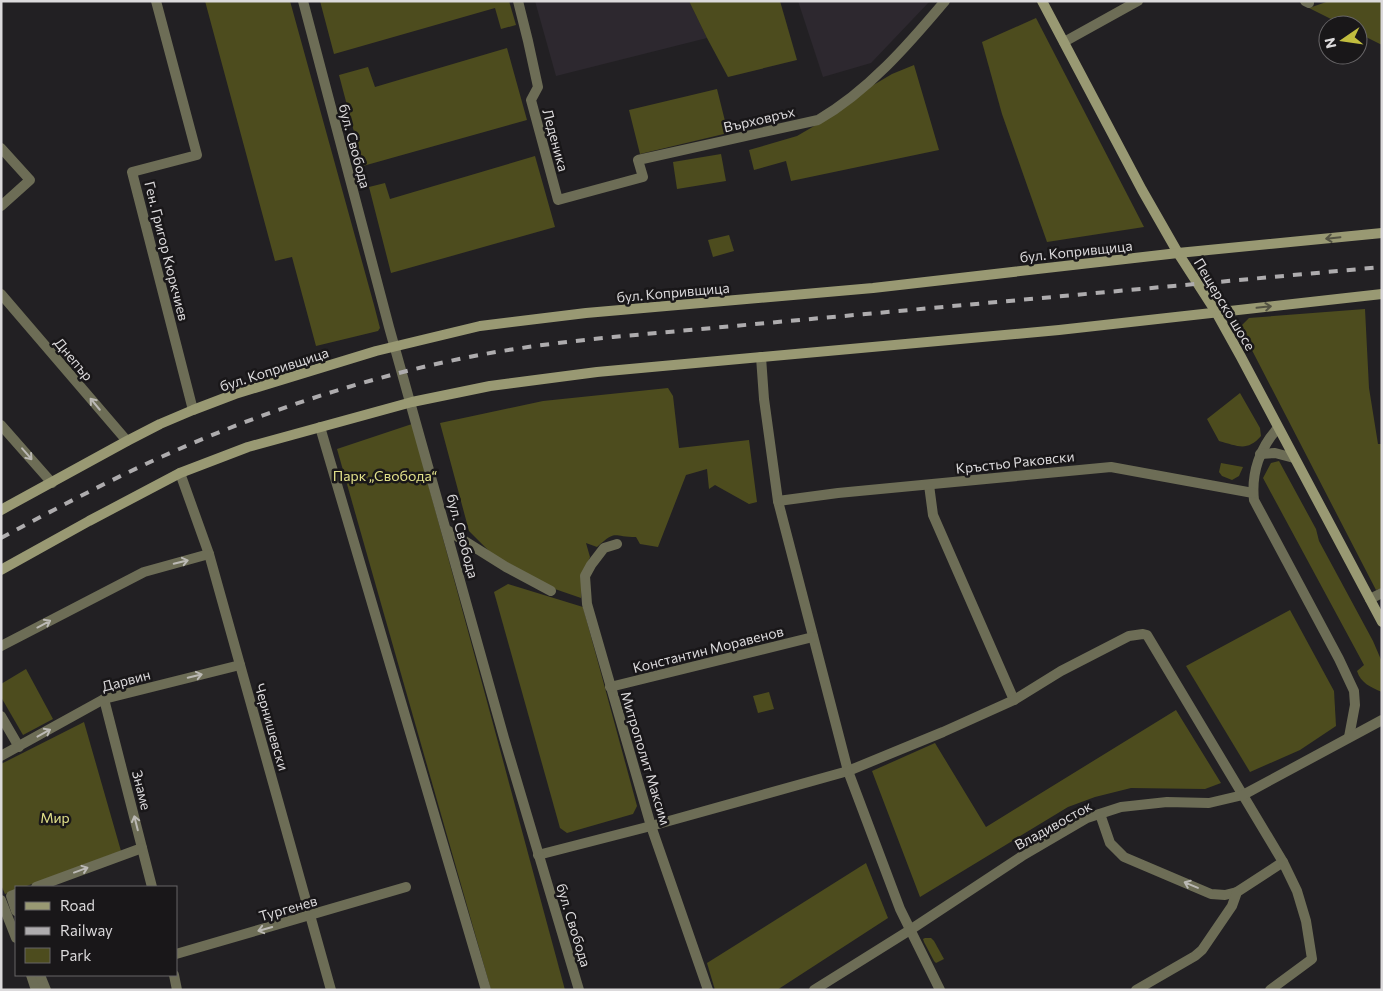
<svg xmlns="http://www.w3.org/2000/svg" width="1383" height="991" font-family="Commissioner,sans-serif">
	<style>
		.built { fill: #2d282f }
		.green { fill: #4d4c1e }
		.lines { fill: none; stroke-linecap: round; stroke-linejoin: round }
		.minor { stroke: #6d6d56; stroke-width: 10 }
		.tertiary { stroke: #6d6d56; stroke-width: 10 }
		.secondary { stroke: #999973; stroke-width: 10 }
		.rail { stroke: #aeacae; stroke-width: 4; stroke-dasharray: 9 9; stroke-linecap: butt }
		.oneway { stroke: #535242 }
		.oneway2 { stroke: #bbb9b4 }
		.labels { text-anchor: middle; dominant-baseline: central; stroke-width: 5; stroke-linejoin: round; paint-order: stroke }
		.street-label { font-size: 14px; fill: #dcdadc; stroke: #191719 }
		.park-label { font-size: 14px; fill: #e2e18a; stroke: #191719 }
	</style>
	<rect width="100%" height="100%" fill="#222023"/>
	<g class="built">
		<polygon points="535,1 689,1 707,38 556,76"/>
		<polygon points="798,1 930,1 871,63 823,77"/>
	</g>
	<g class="green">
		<polygon points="205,1 290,1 374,305 380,328 378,331 316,346 292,257 275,261"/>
		<polygon points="320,1 509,1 516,25 501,29 495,8 334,54"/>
		<polygon points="689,1 780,1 797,60 728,77 707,38"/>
		<polygon points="1329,1 1382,1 1382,45 1358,33 1358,25 1343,25 1309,8"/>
		<polygon points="1036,18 1144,227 1047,242 1002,114 982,42"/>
		<polygon points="507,48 527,120 363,166 339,75 368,67 375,87"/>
		<polygon points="914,65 939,150 791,181 786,161 754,170 749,150 797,136 828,118 870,87 892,74"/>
		<polygon points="717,89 728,133 640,154 629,110"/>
		<polygon points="721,154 726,181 677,189 673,162"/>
		<polygon points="535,156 555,227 391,273 369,187 385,183 390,199"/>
		<polygon points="729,235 734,251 713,257 708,240"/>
		<polygon points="1365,309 1369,388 1378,444 1382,444 1382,588 1376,590 1240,327 1249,318"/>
		<path d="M668 388 673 396 679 448 749 440 757 502 749 504 715 485 709 489 707 469 686 475 658 547 640 544 636 537C612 537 617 529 597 547L586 543 590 557 583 574 581 598 552 588 492 554 469 531 440 423 543 401Z"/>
		<path d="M1240 393 1260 428 1261 436C1247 452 1238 446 1219 441L1207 419Z"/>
		<polygon points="412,424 565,990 491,990 337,449"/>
		<path d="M1279 461 1316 529 1319 541 1373 641 1382 662V692C1370 687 1361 683 1357 671L1364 665 1263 478 1271 463Z"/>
		<polygon points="1221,463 1243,467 1239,476 1232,480 1222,476 1219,472"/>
		<polygon points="508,584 583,607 637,806 633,814 567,833 560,828 494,592"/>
		<polygon points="1290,610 1334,691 1336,726 1300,750 1250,772 1186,666"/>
		<polygon points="26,669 53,719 23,735 1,697 1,684"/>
		<polygon points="769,692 774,709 758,713 753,696"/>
		<polygon points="1176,710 1221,783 1205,789 1131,788 1095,797 1068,807 920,897 872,771 935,743 986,827"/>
		<polygon points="84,722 121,851 24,887 16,887 16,890 5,894 1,885 1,764"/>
		<polygon points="866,863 888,918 777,990 715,990 707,963"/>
		<polygon points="925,938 931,938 934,941 944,959 936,963 934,961 924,942 923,939"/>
	</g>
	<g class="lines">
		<g class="minor">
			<polyline points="156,1 197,155 132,172 193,410"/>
			<path d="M518 1 528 41 538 87 531 100 558 200 643 177 638 160 818 120C868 91 908 45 945 1"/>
			<polyline points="1305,1 1309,3"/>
			<polyline points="1064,42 1138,1"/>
			<polyline points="1,148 30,180 1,206"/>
			<polyline points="1,294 127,441"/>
			<polyline points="761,357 764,399 778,501 848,771 900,909 940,990"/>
			<polyline points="1,425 52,483"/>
			<polyline points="320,427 486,990"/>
			<path d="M1278 428C1260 447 1251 473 1254 500L1339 659 1354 691 1355 705 1349 737"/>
			<polyline points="1260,454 1275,453 1294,458"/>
			<polyline points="180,473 209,554 331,990"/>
			<polyline points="929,485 933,515 1014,700"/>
			<polyline points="778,501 838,493 1111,467 1253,493"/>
			<polyline points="447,530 506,567 551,591"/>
			<polyline points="617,544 604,548 591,565 585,576 587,604 651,826 708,990"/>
			<polyline points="1370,599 1382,593"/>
			<polyline points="1,646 144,572 209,554"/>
			<polyline points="610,687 813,637"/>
			<polyline points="104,699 152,887"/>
			<polyline points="1,716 19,747"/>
			<polyline points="1,756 104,699 240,665"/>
			<polyline points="1100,814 1110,843 1124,857 1211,894 1225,895 1237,892"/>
			<polyline points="538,855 651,826 848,771 943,732 1014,700 1061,671 1129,636 1143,634 1147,635 1283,862 1237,892 1232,906 1202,950 1195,956 1136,990"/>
			<polyline points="36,887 142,848"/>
			<polyline points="16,894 11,896 16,911"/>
			<polyline points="1,900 16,938"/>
			<polyline points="176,954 406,887"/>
			<polyline points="31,975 36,990"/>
			<polyline points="40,975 46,990"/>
			<polyline points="174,975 177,990"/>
			<polyline points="1270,990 1312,959 1306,921 1297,891 1283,862"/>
		</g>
		<g class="tertiary">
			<polyline points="303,1 389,327 504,738 579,990"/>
			<polyline points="814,990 910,930 1022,856 1087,818 1121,807 1167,802 1209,803 1243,795 1382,720"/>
		</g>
		<g class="secondary">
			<polyline points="1042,1 1142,190 1178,253 1216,312 1241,357 1382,622"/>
			<polyline points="1,510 127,441 160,424 193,410 235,394 376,351 480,326 586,313 873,288 1178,253 1382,233"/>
			<polyline points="1,570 89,521 180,473 248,447 412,402 490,386 597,372 1059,330 1382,294"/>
		</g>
		<path class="rail" d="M1 538C59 507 117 476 177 450 268 410 366 378 464 358 513 348 563 342 613 337L1382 267"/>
	</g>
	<defs><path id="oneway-shaft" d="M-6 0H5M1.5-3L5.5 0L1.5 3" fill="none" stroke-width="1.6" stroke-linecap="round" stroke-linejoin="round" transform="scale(1.25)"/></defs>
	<g class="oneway">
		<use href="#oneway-shaft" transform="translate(1333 238) rotate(174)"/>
		<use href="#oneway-shaft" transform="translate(1264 307) rotate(-6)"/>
	</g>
	<g class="oneway2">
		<use href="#oneway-shaft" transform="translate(95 404) rotate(-130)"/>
		<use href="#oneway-shaft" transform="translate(27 454) rotate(49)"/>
		<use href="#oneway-shaft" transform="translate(181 562) rotate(-14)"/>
		<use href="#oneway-shaft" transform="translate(44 624) rotate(-28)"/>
		<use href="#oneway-shaft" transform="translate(195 676) rotate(-14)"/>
		<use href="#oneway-shaft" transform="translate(44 733) rotate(-29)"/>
		<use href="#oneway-shaft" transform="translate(136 823) rotate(-104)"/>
		<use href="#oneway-shaft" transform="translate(81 870) rotate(-20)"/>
		<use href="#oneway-shaft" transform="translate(1191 885) rotate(-157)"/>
		<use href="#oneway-shaft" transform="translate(265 929) rotate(164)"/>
	</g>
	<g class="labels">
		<g class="street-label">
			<text transform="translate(759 119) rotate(-13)">Върховръх</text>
			<text transform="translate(556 140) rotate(75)">Леденика</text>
			<text transform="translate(355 146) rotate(75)">бул. Свобода</text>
			<text transform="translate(167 251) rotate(76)">Ген. Григор Кюркчиев</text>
			<text transform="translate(1076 251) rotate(-6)">бул. Копривщица</text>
			<text transform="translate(673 292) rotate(-5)">бул. Копривщица</text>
			<text transform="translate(1225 304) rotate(59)">Пещерско шосе</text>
			<text transform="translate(74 359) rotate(50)">Днепър</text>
			<text transform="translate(274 369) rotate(-18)">бул. Копривщица</text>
			<text transform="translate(1015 462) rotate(-6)">Кръстьо Раковски</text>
			<text transform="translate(463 536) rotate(75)">бул. Свобода</text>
			<text transform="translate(708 649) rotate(-14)">Константин Моравенов</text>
			<text transform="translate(126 680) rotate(-15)">Дарвин</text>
			<text transform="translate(272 727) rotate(74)">Чернишевски</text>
			<text transform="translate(646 758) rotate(73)">Митрополит Максим</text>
			<text transform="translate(142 790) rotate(76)">Знаме</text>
			<text transform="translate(1053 825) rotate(-29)">Владивосток</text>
			<text transform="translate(288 908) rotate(-16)">Тургенев</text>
			<text transform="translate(574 925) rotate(73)">бул. Свобода</text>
		</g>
		<g class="park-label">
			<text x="385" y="475">Парк „Свобода“</text>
			<text x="55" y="817">Мир</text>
		</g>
	</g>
	<rect width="1383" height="991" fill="none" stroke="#dcdadc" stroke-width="5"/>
	<rect x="15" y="886" width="162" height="90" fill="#191719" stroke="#676567"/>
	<rect x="25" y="902" width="25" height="8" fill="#999973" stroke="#676567"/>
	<text x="60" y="911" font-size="15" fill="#dcdadc">Road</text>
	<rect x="25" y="927" width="25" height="8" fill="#aeacae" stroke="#676567"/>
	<text x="60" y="936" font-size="15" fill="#dcdadc">Railway</text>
	<rect x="25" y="948" width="25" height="15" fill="#4d4c1e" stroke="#676567"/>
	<text x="60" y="961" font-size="15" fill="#dcdadc">Park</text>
	<g transform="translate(1343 40) rotate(257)"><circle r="24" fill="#191719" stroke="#676567"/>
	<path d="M0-4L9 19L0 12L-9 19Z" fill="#c1bd3f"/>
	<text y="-8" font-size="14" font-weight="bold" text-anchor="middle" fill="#dcdadc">N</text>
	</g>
</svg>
